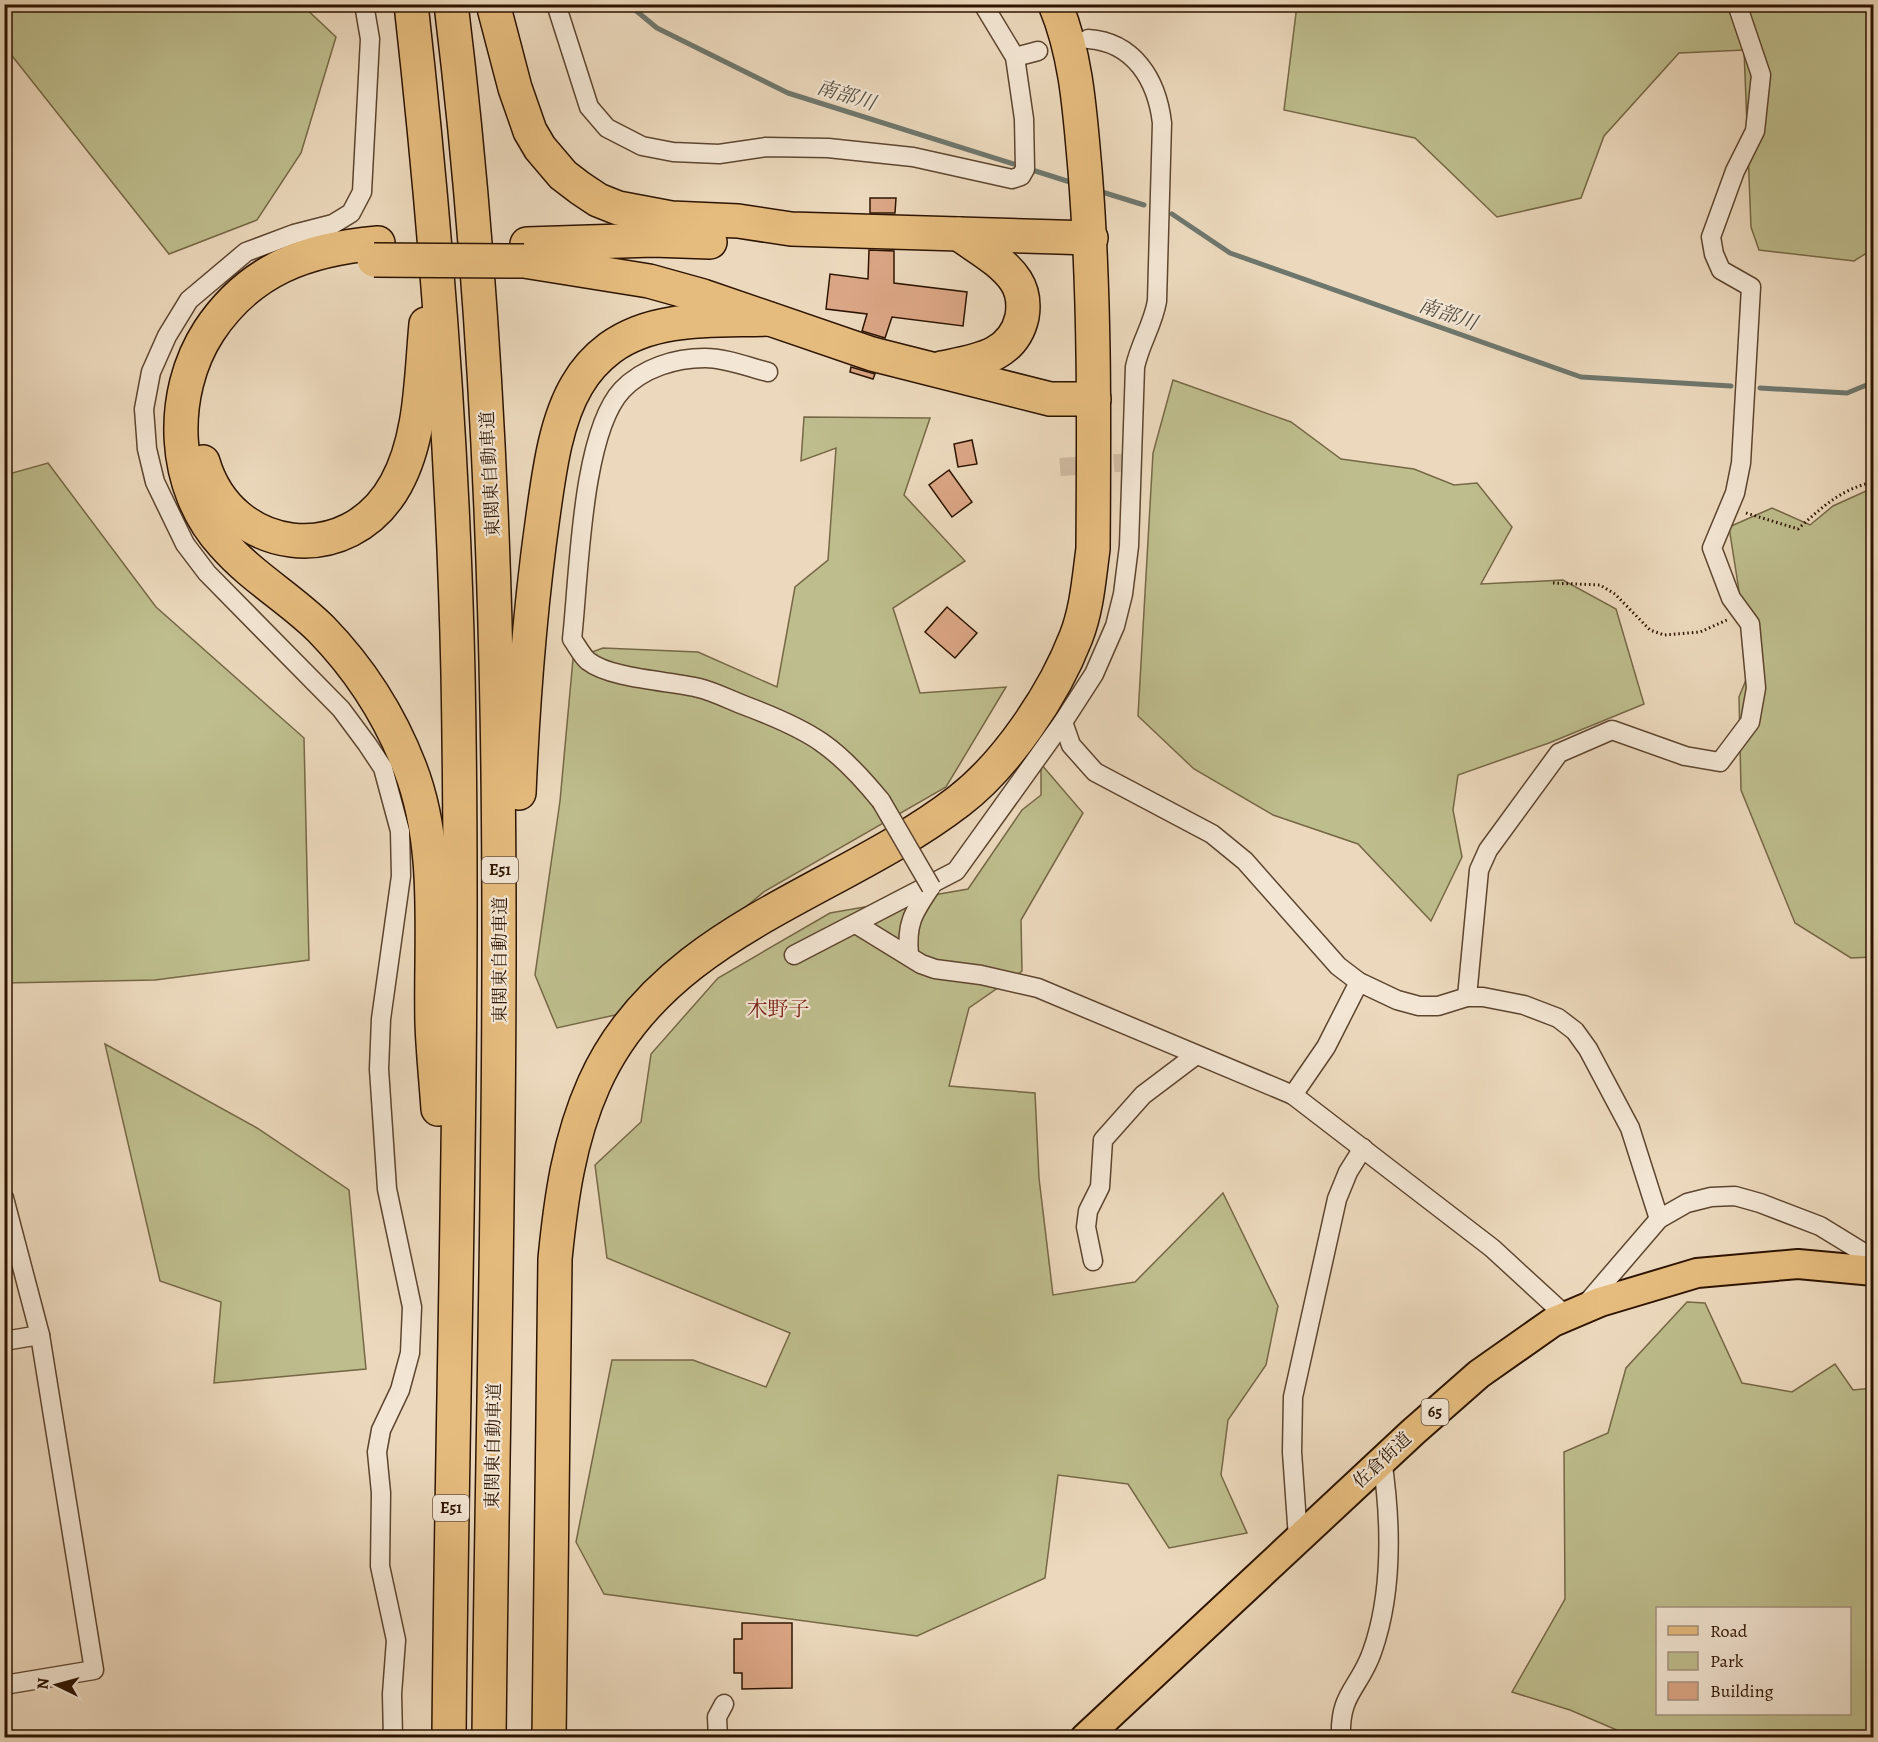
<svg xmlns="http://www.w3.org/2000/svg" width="1878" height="1742" font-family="Alegreya,'Noto Serif JP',serif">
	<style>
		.green { fill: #bebd8d; stroke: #766846; stroke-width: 1.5; fill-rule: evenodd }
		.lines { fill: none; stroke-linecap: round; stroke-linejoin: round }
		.stream { stroke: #6e776d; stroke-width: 5 }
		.building { fill: #dba685; stroke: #2d1400; stroke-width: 1.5 }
		.street-tunnel { stroke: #cfbba1; stroke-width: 18; stroke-dasharray: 18 9; stroke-linecap: butt }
		.street-casing { stroke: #5d452f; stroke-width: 21 }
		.primary-casing { stroke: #2d1400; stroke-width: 32 }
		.highway-casing { stroke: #2d1400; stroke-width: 36 }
		.path { stroke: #2d1400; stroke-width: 3; stroke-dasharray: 1.5 3; stroke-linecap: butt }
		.street { stroke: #f3e6d4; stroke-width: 18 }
		.primary { stroke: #e6bc7e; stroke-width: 28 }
		.highway { stroke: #e6bc7e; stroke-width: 33 }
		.street-bridge-casing { stroke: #5d452f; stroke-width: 21; stroke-linecap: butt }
		.highway-bridge-casing { stroke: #2d1400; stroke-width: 36; stroke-linecap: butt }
		.street-bridge { stroke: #f3e6d4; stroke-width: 18 }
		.highway-bridge { stroke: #e6bc7e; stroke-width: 33 }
		.labels { text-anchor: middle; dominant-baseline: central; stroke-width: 4.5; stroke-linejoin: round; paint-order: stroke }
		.shield { fill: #f3e6d4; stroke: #685340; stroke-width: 1.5 }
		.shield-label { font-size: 16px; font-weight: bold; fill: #2d1400 }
		.street-label { font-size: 18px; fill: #2d1400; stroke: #f3e6d4 }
		.water-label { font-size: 20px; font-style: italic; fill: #534e40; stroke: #f3e6d4 }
		.quarter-label { font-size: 21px; fill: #7a1f14; stroke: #f3e6d4 }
	</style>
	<rect width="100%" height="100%" fill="#ecd9bd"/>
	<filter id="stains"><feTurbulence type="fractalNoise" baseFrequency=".00333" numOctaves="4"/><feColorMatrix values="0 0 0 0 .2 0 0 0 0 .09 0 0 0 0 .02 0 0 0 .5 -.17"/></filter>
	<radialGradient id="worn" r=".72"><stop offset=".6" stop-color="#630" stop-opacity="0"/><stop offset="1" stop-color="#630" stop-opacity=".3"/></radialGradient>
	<g class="green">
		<polygon points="5,4 302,5 336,37 301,153 257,220 169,254 5,47"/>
		<polygon points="1297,5 1873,5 1873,249 1854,261 1759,250 1751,227 1744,50 1679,53 1604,136 1581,198 1497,217 1415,138 1284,110"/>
		<polygon points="1173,380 1291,422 1341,459 1414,469 1454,485 1477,483 1512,527 1481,584 1563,580 1616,609 1644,704 1549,743 1458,775 1453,810 1462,857 1431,921 1358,844 1273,815 1194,769 1138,716 1153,453"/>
		<polygon points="804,417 930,418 904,495 965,561 893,608 920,693 1006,687 946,787 765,891 615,1015 557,1028 535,975 560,801 573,659 603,648 698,652 777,687 795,587 828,560 836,448 801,461"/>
		<polygon points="48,463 156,607 304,738 309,960 155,980 5,983 5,475"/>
		<polygon points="1866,491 1873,491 1873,957 1851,958 1795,923 1741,790 1739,697 1759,648 1740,597 1729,527 1772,508 1810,525 1833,506"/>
		<polygon points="1041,764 1083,813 1021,920 1022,971 969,1008 949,1086 1035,1093 1039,1178 1053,1295 1135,1282 1223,1193 1278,1306 1266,1365 1228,1420 1221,1475 1247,1533 1169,1548 1128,1484 1058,1475 1045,1578 917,1636 604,1594 576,1542 612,1360 693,1360 766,1387 790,1333 607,1258 595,1165 641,1122 651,1054 718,978 830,913 968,889 1022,810 1041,795"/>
		<polygon points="105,1044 257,1128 349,1190 366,1369 214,1383 221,1302 160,1281"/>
		<path d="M1687 1302 1705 1303 1742 1383 1792 1392 1835 1364 1853 1390 1873 1388V1737H1633L1570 1710 1512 1692 1565 1599 1564 1452 1608 1433 1626 1368ZM1658 1608H1850V1714H1658Z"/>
	</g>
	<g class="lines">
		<g class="stream">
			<polyline points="628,4 657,28 788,93 1020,166"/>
			<polyline points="1029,169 1070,182"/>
			<polyline points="1102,192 1144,205"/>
			<polyline points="1172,214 1230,253 1581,377 1731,386"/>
			<polyline points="1760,388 1847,393 1874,382"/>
		</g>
	</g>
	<g class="building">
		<polygon points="870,198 896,198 895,213 870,213"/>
		<polygon points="869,250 894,251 894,283 967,292 963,326 892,317 885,338 862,331 867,314 826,309 830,274 868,279"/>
		<polygon points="851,367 875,374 873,379 850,372"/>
		<polygon points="972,440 977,464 958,467 954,444"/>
		<polygon points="949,470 972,502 952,517 929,485"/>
		<polygon points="947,607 977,633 955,658 925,632"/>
		<polygon points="742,1623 792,1623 792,1688 742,1689 742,1673 734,1673 734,1639 742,1639"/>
	</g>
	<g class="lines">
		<polyline class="street-tunnel" points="1060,467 1132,462"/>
		<defs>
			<g id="street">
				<polyline points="364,4 370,39 362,192 351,213 333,224 294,234 246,252 189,300 167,336 151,372 144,409 147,449 155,482 185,544 207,573 341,709 367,744 383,768 400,831 401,876 381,1019 379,1069 387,1189 412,1307 410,1353 400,1390 381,1430 377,1452 381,1493 380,1566 396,1640 392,1694 393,1738"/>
				<polyline points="556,4 589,107 607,128 642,146 673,152 719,154 766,147 828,148 913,157 1012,179 1021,176 1025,169 1024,119 1015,57 983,4"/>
				<polyline points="1015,57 1038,51"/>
				<path d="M768 372C748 367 726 358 705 358 675 358 643 368 622 390 581 434 579 578 572 639 577 646 582 656 588 661 611 679 670 681 699 688 715 692 730 700 746 706 812 731 836 746 881 801"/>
				<polyline points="1063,722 1071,745 1095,772 1212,834 1245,861 1338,966 1359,982 1397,1000 1419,1006 1438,1006 1467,997 1483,997 1524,1005 1558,1018 1575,1031 1588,1049 1630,1128 1659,1219"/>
				<polyline points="856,924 921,964 935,969 981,975 1038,988 1293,1095 1492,1248 1566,1316"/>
				<path d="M794 955 956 871 1063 722 1094 674 1115 626 1123 594 1129 546 1135 367C1140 343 1153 325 1157 301L1162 123C1157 80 1134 42 1088 39"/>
				<path d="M909 955C906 924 913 913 930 888"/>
				<polyline points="1467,997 1479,870 1488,850 1559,753 1612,730 1685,756 1720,762 1750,722 1756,688 1750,624 1731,598 1712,548 1735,493 1741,463 1751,287 1721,270 1714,254 1711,237 1735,171 1755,131 1761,75 1739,10 1741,4"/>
				<polyline points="1293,1095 1326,1047 1359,982"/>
				<polyline points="4,1198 40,1335 94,1670 4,1685"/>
				<polyline points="1093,1261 1086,1227 1088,1211 1100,1187 1103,1140 1143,1095 1196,1055"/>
				<polyline points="1586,1304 1659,1219 1687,1203 1711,1197 1735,1196 1760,1203 1820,1226 1874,1259"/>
				<polyline points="4,1341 40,1335"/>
				<polyline points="1298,1538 1292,1452 1293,1397 1337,1199 1348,1172 1363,1148"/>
				<polyline points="718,1738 717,1717 724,1704"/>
				<path d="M1341 1738C1339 1693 1359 1689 1372 1652 1393 1593 1391 1520 1382 1459"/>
			</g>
			<polyline id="primary" points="1085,1738 1413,1432 1479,1374 1553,1322 1600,1302 1697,1273 1798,1264 1874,1271"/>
			<g id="highway">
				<path d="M411 4C436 227 453 450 458 674 465 1028 452 1383 449 1738"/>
				<path d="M451 4C522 580 495 1159 489 1738"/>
				<polyline points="493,4 515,88 530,131 540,148 563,175 580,188 598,200 618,208 671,218 738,221 791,229 1091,238"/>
				<path d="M378 243C307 249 250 269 209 331 168 394 171 488 224 545 252 577 291 599 321 629 360 669 390 716 410 768 441 848 430 939 432 1023 433 1052 436 1080 438 1109"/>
				<polyline points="527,244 653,240 710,242"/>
				<polyline points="524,261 649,281 703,296 872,354 1050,399 1094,399"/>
				<path d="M942 368C976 361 1013 357 1022 317 1024 305 1023 292 1016 281 1003 261 978 248 959 234"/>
				<path d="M203 462C230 555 349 570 396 484 422 437 421 376 426 324"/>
				<path d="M519 793C523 700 530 608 543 516 549 474 555 422 577 385 585 371 598 357 610 348 655 315 717 321 769 319"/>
				<path d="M549 1738 555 1259C561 1198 569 1140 594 1084 662 931 837 895 959 801 1007 764 1054 694 1076 637 1087 609 1089 578 1093 549 1094 422 1095 296 1085 170 1080 115 1077 56 1055 4"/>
			</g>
		</defs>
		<use href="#street" class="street-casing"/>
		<use href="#primary" class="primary-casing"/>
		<use href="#highway" class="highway-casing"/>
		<g class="path">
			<path d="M1746 513 1798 529C1821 508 1842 488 1874 482"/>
			<polyline points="1553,583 1600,585 1615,594 1650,630 1664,635 1700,632 1727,620"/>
		</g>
		<use href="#street" class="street"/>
		<use href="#primary" class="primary"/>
		<use href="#highway" class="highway"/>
		<defs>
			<polyline id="street-bridge" points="881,801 931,887"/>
			<polyline id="highway-bridge" points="374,260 524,261"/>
		</defs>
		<use href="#street-bridge" class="street-bridge-casing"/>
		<use href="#highway-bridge" class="highway-bridge-casing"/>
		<use href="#street-bridge" class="street-bridge"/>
		<use href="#highway-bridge" class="highway-bridge"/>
	</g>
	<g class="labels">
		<g class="shield">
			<rect x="482" y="857" width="36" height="26" rx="4.5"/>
			<rect x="1421.5" y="1399" width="27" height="26" rx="4.5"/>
			<rect x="433" y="1495" width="36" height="26" rx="4.5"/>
		</g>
		<g class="shield-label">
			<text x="500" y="870">E51</text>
			<text x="1435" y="1412">65</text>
			<text x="451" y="1508">E51</text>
		</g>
		<g class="street-label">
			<text transform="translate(490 474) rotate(-93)">東関東自動車道</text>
			<text transform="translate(500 960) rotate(-90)">東関東自動車道</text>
			<text transform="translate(493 1446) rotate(-89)">東関東自動車道</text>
			<text transform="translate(1382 1460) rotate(-43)">佐倉街道</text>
		</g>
		<g class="water-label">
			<text transform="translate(846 95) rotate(17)">南部川</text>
			<text transform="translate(1448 314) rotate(19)">南部川</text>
		</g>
		<g class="quarter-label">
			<text x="778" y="1009">木野子</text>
		</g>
	</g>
	<rect width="1878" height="1742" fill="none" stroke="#ecd9bd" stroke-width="24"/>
	<rect x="6" y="6" width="1866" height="1730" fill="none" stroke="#2d1400" stroke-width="3"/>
	<rect x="12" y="12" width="1854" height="1718" fill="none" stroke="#2d1400" stroke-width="1.5"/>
	<rect x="1656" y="1607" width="195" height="108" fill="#f3e6d4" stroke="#a4927f" stroke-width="1.5"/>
	<rect x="1668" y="1626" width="30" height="9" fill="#e6bc7e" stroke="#a4927f" stroke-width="1.5"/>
	<text x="1710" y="1637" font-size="18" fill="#2d1400">Road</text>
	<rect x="1668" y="1652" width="30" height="18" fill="#bebd8d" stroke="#a4927f" stroke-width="1.5"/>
	<text x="1710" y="1667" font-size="18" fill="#2d1400">Park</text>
	<rect x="1668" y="1682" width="30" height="18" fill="#dba685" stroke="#a4927f" stroke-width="1.5"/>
	<text x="1710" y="1697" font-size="18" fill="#2d1400">Building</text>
	<g transform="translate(57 1685) rotate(275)" stroke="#f3e6d4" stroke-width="4.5" paint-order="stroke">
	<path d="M0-4.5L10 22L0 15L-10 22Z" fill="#2d1400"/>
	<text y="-9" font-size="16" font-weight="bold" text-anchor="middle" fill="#2d1400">N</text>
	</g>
	<rect width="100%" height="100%" filter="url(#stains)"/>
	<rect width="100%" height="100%" fill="url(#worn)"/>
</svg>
